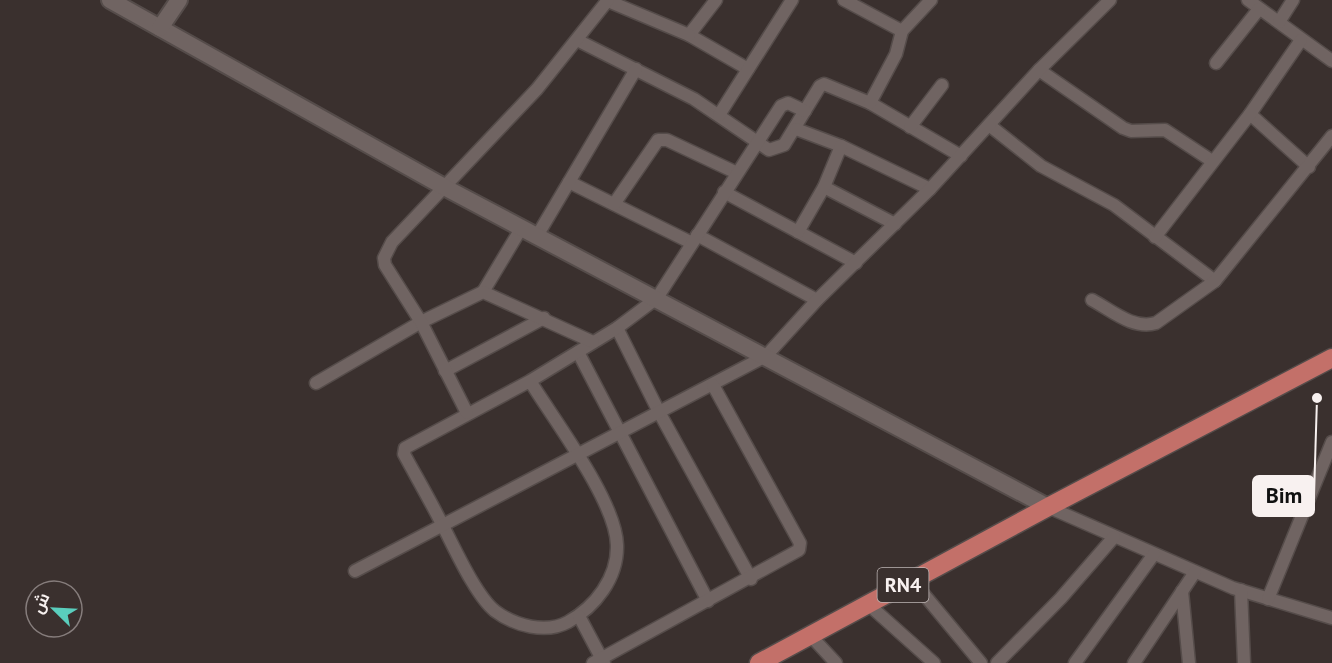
<svg xmlns="http://www.w3.org/2000/svg" width="1332" height="663" font-family="'PT Sans',Cairo,sans-serif">
	<style>
		.lines { fill: none; stroke-linecap: round; stroke-linejoin: round }
		.street-casing { stroke: #554c4a; stroke-width: 15 }
		.secondary-casing { stroke: #554c4a; stroke-width: 20 }
		.primary-casing { stroke: #554c4a; stroke-width: 21 }
		.street { stroke: #706462; stroke-width: 12 }
		.secondary { stroke: #706462; stroke-width: 16 }
		.primary { stroke: #c37069; stroke-width: 18 }
		.labels { text-anchor: middle; dominant-baseline: central; stroke-width: 4.5; stroke-linejoin: round; paint-order: stroke }
		.shield { fill: #3a302e; stroke: #bfb7b6; stroke-width: 1.5 }
		.shield-label { font-size: 20px; font-weight: bold; fill: #f8f1f0 }
		.leader { fill: none; stroke: #f8f1f0; stroke-width: 2 }
		.callout-dot { fill: #f8f1f0; stroke: #3a302e; stroke-width: 2 }
		.callout { fill: #f8f1f0; stroke: #f8f1f0; stroke-width: 2 }
		.callout-label { font-size: 22px; text-anchor: middle; font-weight: bold; fill: #111 }
	</style>
	<rect width="100%" height="100%" fill="#3a302e"/>
	<g class="lines">
		<defs>
			<g id="street">
				<polyline points="716,0 689,35 748,69"/>
				<polyline points="844,0 902,31"/>
				<polyline points="1248,0 1332,61"/>
				<polyline points="608,1 689,35"/>
				<polyline points="1279,22 1293,0"/>
				<polyline points="579,41 694,99 769,150 784,145 820,86 824,84 870,103 961,156"/>
				<polyline points="1216,63 1259,9"/>
				<polyline points="1039,70 1123,128 1131,131 1165,130 1212,161"/>
				<polyline points="870,103 896,54 902,31 931,0"/>
				<polyline points="1250,114 1309,167"/>
				<polyline points="719,115 792,0"/>
				<polyline points="989,125 1041,166 1114,205 1215,281"/>
				<polyline points="910,127 942,85"/>
				<polyline points="796,129 841,146 930,189"/>
				<polyline points="569,182 692,243"/>
				<polyline points="824,187 895,224"/>
				<polyline points="724,192 856,263"/>
				<polyline points="614,204 658,140 667,140 737,173"/>
				<polyline points="798,232 824,187 841,146"/>
				<polyline points="697,235 817,300"/>
				<polyline points="537,236 636,69"/>
				<polyline points="1155,237 1250,114 1301,40"/>
				<polyline points="483,292 522,227"/>
				<path d="M1092 300C1111 310 1133 330 1156 323L1215 281 1332 136"/>
				<polyline points="617,328 659,412 751,579"/>
				<polyline points="578,352 708,601"/>
				<polyline points="445,371 544,318"/>
				<path d="M530 381C554 420 616 501 617 545 618 578 595 607 568 622 546 634 515 626 495 611 476 596 455 549 443 526 431 502 417 478 404 454L405 448 530 381 617 328 657 298 781 106 788 103 805 111"/>
				<polyline points="316,383 421,322 483,292 593,342"/>
				<polyline points="467,413 421,322 385,265 384,258 392,242 537,89 608,0"/>
				<polyline points="1048,507 1233,588 1332,618"/>
				<polyline points="355,571 766,356 817,300 930,189 1039,70 1110,0"/>
				<polyline points="912,580 981,663"/>
				<polyline points="1241,590 1244,663"/>
				<polyline points="1182,591 1189,663"/>
				<polyline points="1268,599 1332,442"/>
				<polyline points="868,604 934,663"/>
				<polyline points="579,616 604,663"/>
				<polyline points="810,635 836,663"/>
				<polyline points="593,663 799,550 800,543 713,385"/>
				<polyline points="997,663 1061,598 1114,537"/>
				<polyline points="1075,663 1154,554"/>
				<polyline points="1134,663 1195,572"/>
			</g>
			<g id="secondary">
				<polyline points="110,0 446,188 1048,507"/>
				<polyline points="160,28 179,0"/>
			</g>
			<polyline id="primary" points="759,663 1048,507 1332,358"/>
		</defs>
		<use href="#street" class="street-casing"/>
		<use href="#secondary" class="secondary-casing"/>
		<use href="#primary" class="primary-casing"/>
		<use href="#street" class="street"/>
		<use href="#secondary" class="secondary"/>
		<use href="#primary" class="primary"/>
	</g>
	<g class="labels">
		<rect class="shield" x="877.5" y="568" width="51" height="34" rx="4.5"/>
		<g class="shield-label">
			<text x="903" y="585">RN4</text>
		</g>
	</g>
	<path class="leader" d="M1317 398L1314 496"/>
	<circle class="callout-dot" cx="1317" cy="398" r="6"/>
	<rect class="callout" x="1253" y="476" width="61" height="40" rx="6"/>
	<g class="callout-label">
		<text x="1284" y="503">Bim</text>
	</g>
	<g transform="translate(54 609) rotate(294)"><circle r="28" fill="#3a302e" stroke="#867d7c" stroke-width="1.5"/>
	<path d="M0-4.5L10 22L0 15L-10 22Z" fill="#5acebd"/>
	<text y="-9" font-size="16" font-weight="bold" text-anchor="middle" fill="#f8f1f0">ش</text>
	</g>
</svg>
